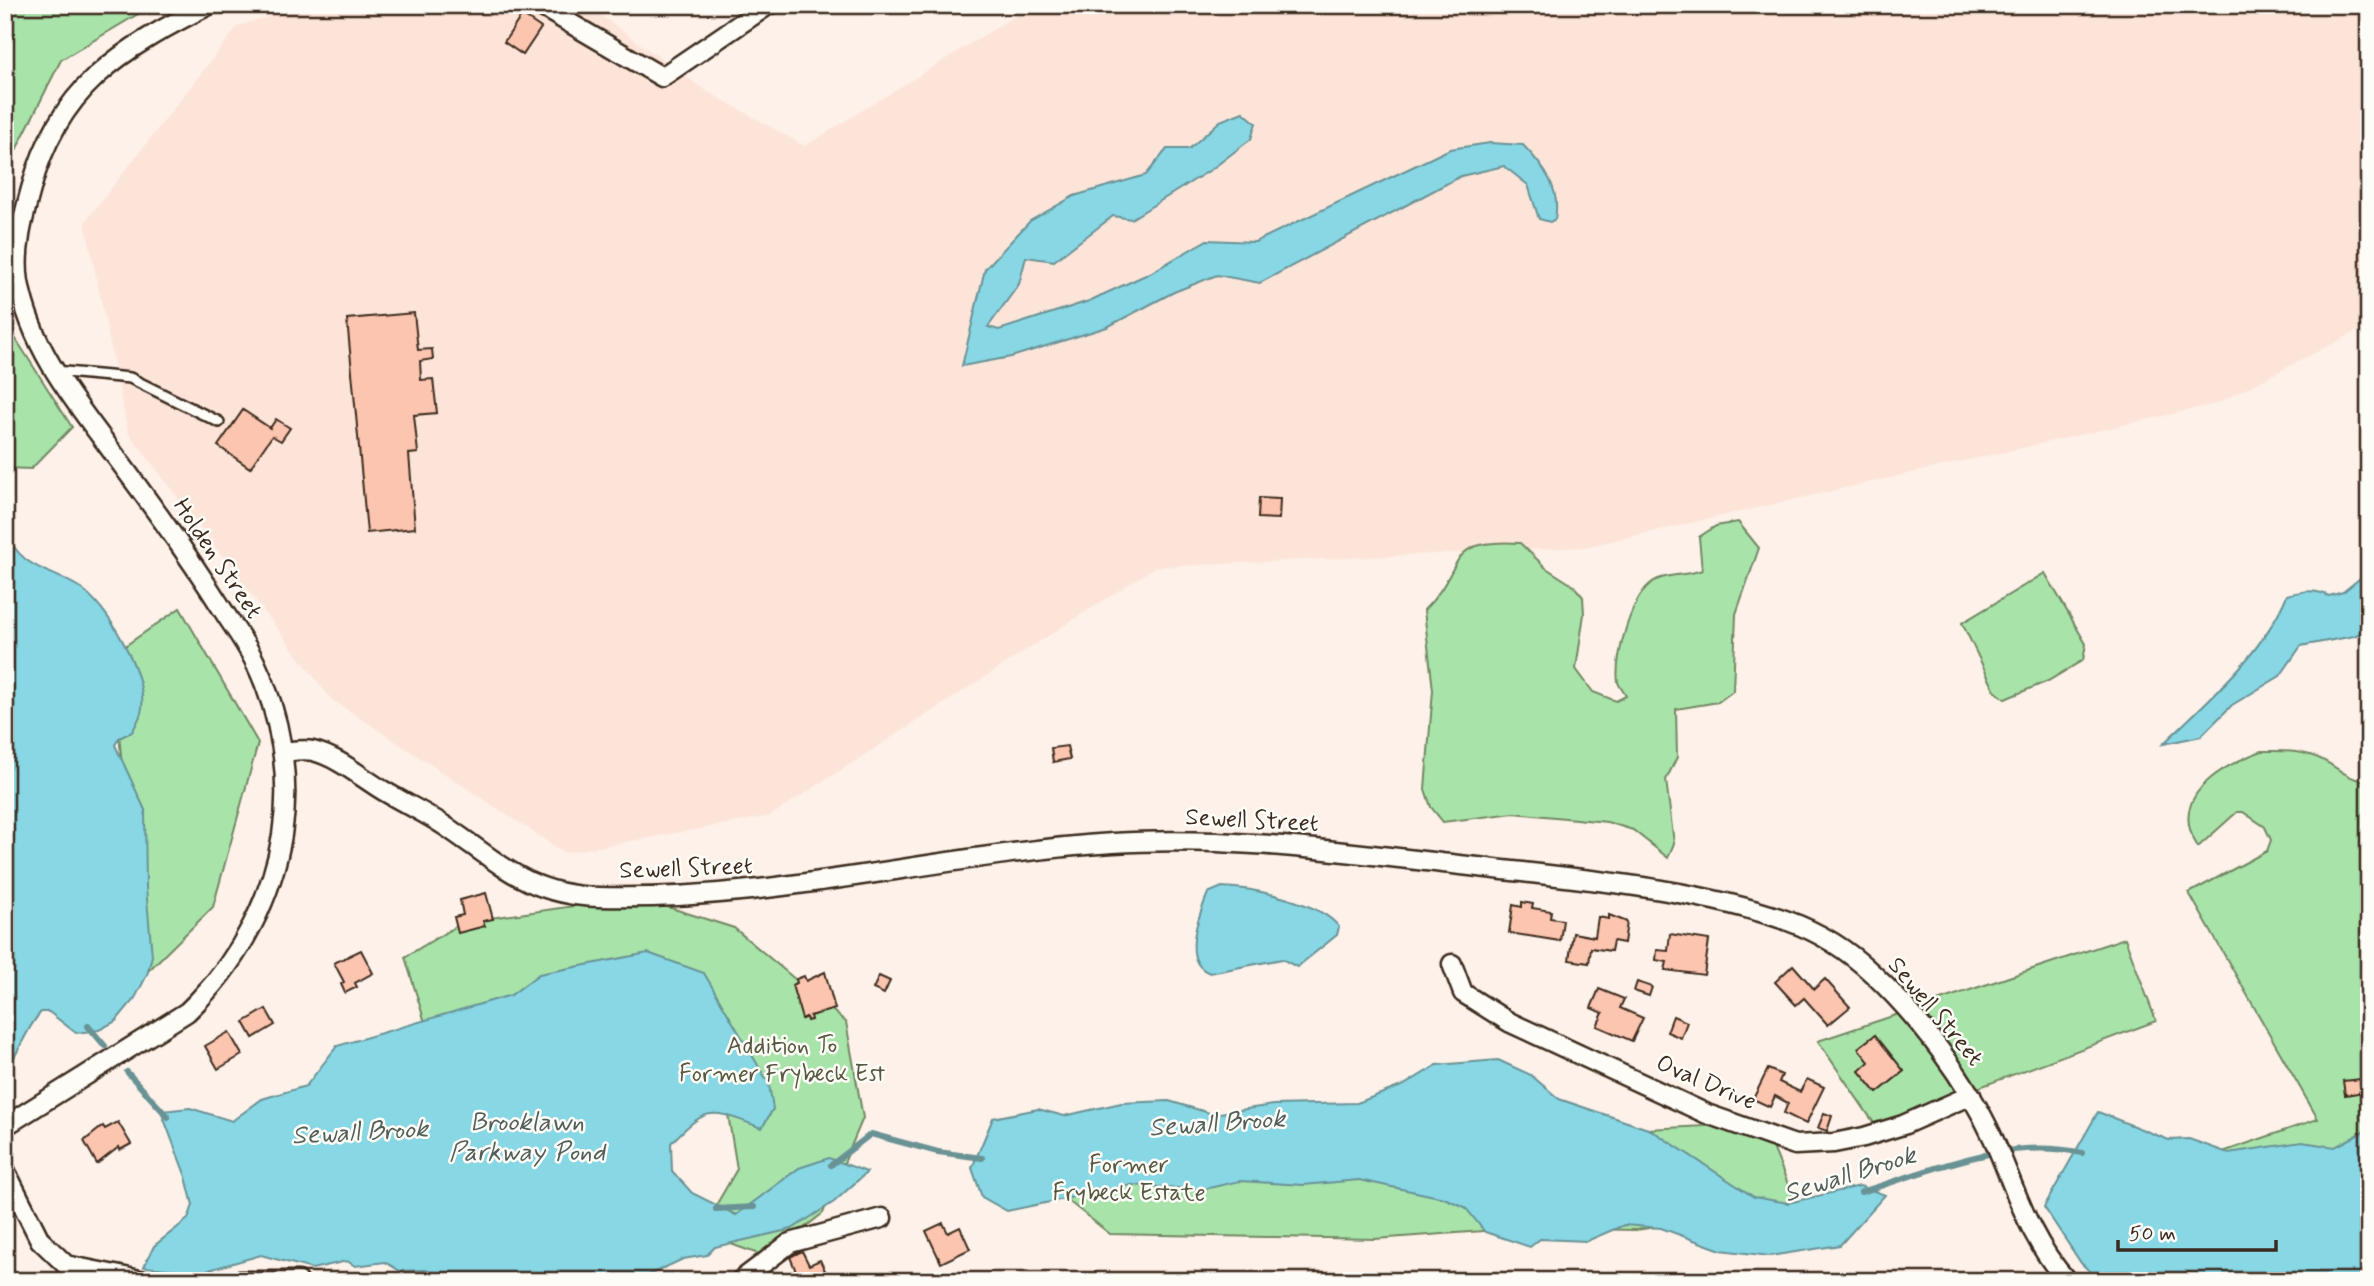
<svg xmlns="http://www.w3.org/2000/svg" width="2374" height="1286" font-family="Mynerve,sans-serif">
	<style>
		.built { fill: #fde4d8 }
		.green { fill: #a8e4a9; stroke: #728764; stroke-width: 2 }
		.water { fill: #88d7e5; stroke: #699295; stroke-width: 2 }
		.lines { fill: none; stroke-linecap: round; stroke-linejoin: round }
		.stream { stroke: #699295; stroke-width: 6 }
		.building { fill: #fcc5af; stroke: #3b2a1e; stroke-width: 2 }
		.service-casing { stroke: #3b2a1e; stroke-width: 14 }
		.minor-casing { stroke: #3b2a1e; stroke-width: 23 }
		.service { stroke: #fdfcf7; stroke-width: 9 }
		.minor { stroke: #fdfcf7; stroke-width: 18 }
		.labels { text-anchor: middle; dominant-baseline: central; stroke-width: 5; stroke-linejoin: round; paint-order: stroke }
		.street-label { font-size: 24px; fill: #3b2a1e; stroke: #fdfcf7 }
		.park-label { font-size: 24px; fill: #565841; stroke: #fdfcf7 }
		.water-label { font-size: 26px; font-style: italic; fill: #525e5a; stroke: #fdfcf7 }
	</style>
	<rect width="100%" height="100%" fill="#fdf1e9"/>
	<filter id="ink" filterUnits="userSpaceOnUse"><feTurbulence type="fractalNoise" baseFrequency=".0143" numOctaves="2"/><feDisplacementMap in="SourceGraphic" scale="14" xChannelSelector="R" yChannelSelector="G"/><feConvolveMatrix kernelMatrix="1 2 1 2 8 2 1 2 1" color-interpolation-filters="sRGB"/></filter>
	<g filter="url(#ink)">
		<polygon class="built" points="305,5 586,5 705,90 805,146 1033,5 2369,5 2369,325 2216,404 1585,547 1155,567 770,816 565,853 331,699 128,432 85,222 238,26"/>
		<g class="green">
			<polygon points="5,5 153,5 61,60 10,162 5,193"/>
			<polygon points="5,322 72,427 31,469 5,468"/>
			<path d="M1738 522 1759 548 1736 614 1733 691 1718 702 1676 709 1677 757 1666 780 1674 843 1668 858 1633 830 1607 822 1514 813 1443 822 1431 807 1425 789 1433 690 1424 610C1467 568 1442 538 1520 543L1546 568 1574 586 1583 597 1584 614 1576 669 1593 692 1616 701 1626 696C1624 692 1619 686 1618 682 1614 657 1632 594 1654 581 1667 573 1687 576 1702 570L1699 537 1716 526Z"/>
			<polygon points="2045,573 2086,644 2083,660 2048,681 2005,699 1995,691 1962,623"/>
			<polygon points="180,608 258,743 213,907 141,978 112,655"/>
			<path d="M2262 751C2279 751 2297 750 2313 756 2334 762 2345 781 2369 781V1281L2205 1158 2318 1119 2189 893 2267 851 2271 840 2265 827 2243 812H2237L2198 847C2166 797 2221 766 2262 751Z"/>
			<polygon points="636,897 734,928 846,1022 863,1118 823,1213 767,1257 700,1233 737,1169 727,1108 431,1042 405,957 463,922"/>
			<polygon points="2125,938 2156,1021 1876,1126 1818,1041"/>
			<polygon points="1048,1122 1490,1137 1763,1123 1797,1206 1636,1230 1524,1228 1375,1239 1110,1234 1062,1196"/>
		</g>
		<g class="water">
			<path d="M1243 112 1256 123 1251 139 1212 169 1131 219 1113 216 1054 261 1026 257 1019 284 988 327 999 330 1089 301 1150 273 1207 240 1255 242 1450 149 1490 143 1523 145C1544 167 1561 188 1555 219L1550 222 1539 219 1528 185 1504 166 1461 176 1260 283 1217 275 1174 292 1107 327 1011 357 962 366 985 269 1030 221 1074 196 1146 175 1167 149H1189L1220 121Z"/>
			<path d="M5 530C21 570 48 568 79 587 107 604 147 675 142 708 141 717 136 725 132 732L119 738 115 745 145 810 146 887 152 956 147 975 135 998 116 1021 99 1030 76 1033 49 1012H41C24 1031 20 1053 5 1071Z"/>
			<path d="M2369 571V629L2354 636 2301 646 2280 676 2232 705 2201 736 2163 744C2208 700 2263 654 2287 595 2302 591 2315 589 2329 596L2343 592Z"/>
			<path d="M1222 887C1253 888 1320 902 1339 927L1337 935 1297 967 1282 959 1210 973C1179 962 1200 913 1208 893Z"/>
			<path d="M648 953 704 973 769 1084 773 1109 762 1128C712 1110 710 1103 671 1143L672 1171 692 1193 736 1215 799 1168 829 1158 867 1172 834 1202 792 1229 715 1247 707 1255 683 1259 636 1281 600 1277 577 1281H456L426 1270 400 1271 385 1262 355 1266 347 1261 312 1269 261 1255 202 1272 144 1267 154 1246 188 1219 193 1205 186 1177 161 1111 190 1108 232 1121 262 1099 306 1086 337 1046 511 995 539 974Z"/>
			<polygon points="1498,1060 1531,1075 1559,1099 1651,1130 1754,1197 1788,1203 1860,1186 1885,1195 1840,1245 1770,1256 1721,1250 1661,1228 1624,1225 1587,1241 1540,1239 1530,1247 1485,1232 1465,1207 1444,1198 1359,1180 1303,1185 1240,1181 1200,1190 1132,1185 1007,1211 982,1197 972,1168 993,1118 1038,1109 1064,1116 1121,1103 1169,1101 1213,1114 1273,1105 1357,1103 1404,1085 1437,1065"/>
			<polygon points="2098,1112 2169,1140 2189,1139 2228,1153 2302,1142 2335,1147 2369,1129 2369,1281 2098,1279 2081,1263 2044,1207"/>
		</g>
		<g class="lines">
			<g class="stream">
				<polyline points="88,1026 105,1046"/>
				<polyline points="127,1072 168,1117"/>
				<polyline points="831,1165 871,1134 938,1152 982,1158"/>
				<path d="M1861 1192C1930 1171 2008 1136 2082 1153"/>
				<polyline points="716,1209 754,1207"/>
			</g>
		</g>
		<g class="building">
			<polygon points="522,15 541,28 523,55 504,42"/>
			<polygon points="414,313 418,350 432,349 433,359 420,361 421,380 433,379 437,413 414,415 418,453 409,454 415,528 367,533 347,319"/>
			<polygon points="243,410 270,428 276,419 290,428 281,441 272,436 250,468 218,446"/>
			<polygon points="1259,498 1280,499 1279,519 1258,518"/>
			<polygon points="1067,746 1070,759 1053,762 1051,748"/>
			<polygon points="486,893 493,919 483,921 485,926 458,933 454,917 463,915 460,900"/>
			<polygon points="1522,902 1533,904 1532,908 1551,911 1550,918 1563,920 1560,941 1509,933 1513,905 1522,907"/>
			<polygon points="1609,915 1627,922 1624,943 1613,941 1611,951 1591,948 1589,963 1569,960 1573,933 1595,937 1598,917 1609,919"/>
			<polygon points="1670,934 1709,940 1704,975 1665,970 1667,962 1656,960 1657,950 1668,951"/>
			<polygon points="361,950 373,973 355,983 357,987 345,993 341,984 344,982 334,963"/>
			<polygon points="2361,959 2369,959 2369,991 2362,992"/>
			<polygon points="1793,965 1814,989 1825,979 1850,1007 1828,1025 1804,998 1796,1005 1775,982"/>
			<polygon points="825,972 835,1009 810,1016 811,1020 807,1021 806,1017 802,1019 792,985 797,983 796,979 804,976 806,981"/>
			<polygon points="879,976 890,981 884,994 873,989"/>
			<polygon points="1637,982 1652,987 1649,996 1634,991"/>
			<polygon points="1599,989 1624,999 1620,1008 1643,1018 1632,1041 1597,1026 1603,1013 1591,1008"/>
			<polygon points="266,1009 275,1025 253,1038 244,1022"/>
			<polygon points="1673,1016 1687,1022 1681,1038 1667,1032"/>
			<polygon points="229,1032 242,1055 218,1069 205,1046"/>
			<polygon points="1875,1035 1904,1071 1877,1093 1859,1071 1869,1062 1858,1048"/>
			<polygon points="1768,1069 1782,1075 1779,1082 1800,1092 1807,1079 1824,1087 1806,1124 1784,1113 1788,1103 1775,1096 1770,1107 1753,1099"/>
			<polygon points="2361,1079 2364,1092 2345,1095 2343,1081"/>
			<polygon points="1824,1113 1832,1116 1827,1131 1818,1128"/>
			<polygon points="118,1122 131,1144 120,1150 119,1147 97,1164 84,1141 103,1126 105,1129"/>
			<polygon points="943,1223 948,1233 960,1227 970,1249 941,1263 926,1231"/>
			<polygon points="802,1251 809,1265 820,1260 830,1281 800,1281 790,1257"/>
			<polygon points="1523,1276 1524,1281 1492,1281 1492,1280"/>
		</g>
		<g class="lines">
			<defs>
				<polyline id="service" points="55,371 130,378 219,422"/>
				<g id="minor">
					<polyline points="539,5 662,77 768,5"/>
					<path d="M283 752C292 751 304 749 313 751 338 757 362 778 384 791 404 803 426 813 445 826 500 863 528 895 598 897 772 902 940 854 1113 843 1235 835 1357 854 1478 867 1578 879 1692 887 1788 921 1819 932 1849 951 1873 974 1919 1017 1967 1081 1993 1138 2016 1190 2028 1237 2067 1281"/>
					<polyline points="1452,964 1463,993 1509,1022 1707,1114 1795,1145 1834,1143 1864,1137 1903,1125 1971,1095"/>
					<path d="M5 1126 187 1012 197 1002C241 957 272 897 282 835 291 778 281 715 255 662 246 643 232 625 221 607 185 550 145 496 105 442 68 393 30 344 19 282 14 251 23 218 31 189 57 88 121 49 209 5"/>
					<polyline points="5,1170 40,1240 66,1265 145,1281"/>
					<polyline points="239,1281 298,1281"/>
					<polyline points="740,1281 790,1243 882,1218"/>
				</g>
			</defs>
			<use href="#service" class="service-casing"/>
			<use href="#minor" class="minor-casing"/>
			<use href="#service" class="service"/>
			<use href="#minor" class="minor"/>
		</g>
	</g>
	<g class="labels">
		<g class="street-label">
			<text transform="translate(217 559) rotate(56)">Holden Street</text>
			<text transform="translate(1252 821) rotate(3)">Sewell Street</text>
			<text transform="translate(686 869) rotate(-2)">Sewell Street</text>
			<text transform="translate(1935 1012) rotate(50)">Sewell Street</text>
			<text transform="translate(1706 1083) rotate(23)">Oval Drive</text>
		</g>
		<g class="park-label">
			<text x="782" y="1046">Addition To<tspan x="782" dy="28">Former Frybeck Est</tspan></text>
			<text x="1129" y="1165">Former<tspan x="1129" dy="28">Frybeck Estate</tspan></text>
		</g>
		<g class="water-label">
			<text x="527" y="1123">Brooklawn<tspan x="527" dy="30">Parkway Pond</tspan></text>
			<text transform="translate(1217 1124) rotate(-4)">Sewall Brook</text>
			<text transform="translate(360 1133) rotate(-3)">Sewall Brook</text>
			<text transform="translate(1850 1175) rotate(-17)">Sewall Brook</text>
		</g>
	</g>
	<rect width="2374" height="1286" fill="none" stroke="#fdfcf7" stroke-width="28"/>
	<rect x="14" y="14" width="2346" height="1258" fill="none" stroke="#3b2a1e" stroke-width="2.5" filter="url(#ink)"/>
	<path d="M2118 1240v10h158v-10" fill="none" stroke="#3b2a1e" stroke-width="3.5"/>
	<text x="2129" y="1240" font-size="21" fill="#3b2a1e" stroke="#fdfcf7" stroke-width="5" paint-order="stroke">50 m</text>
</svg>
